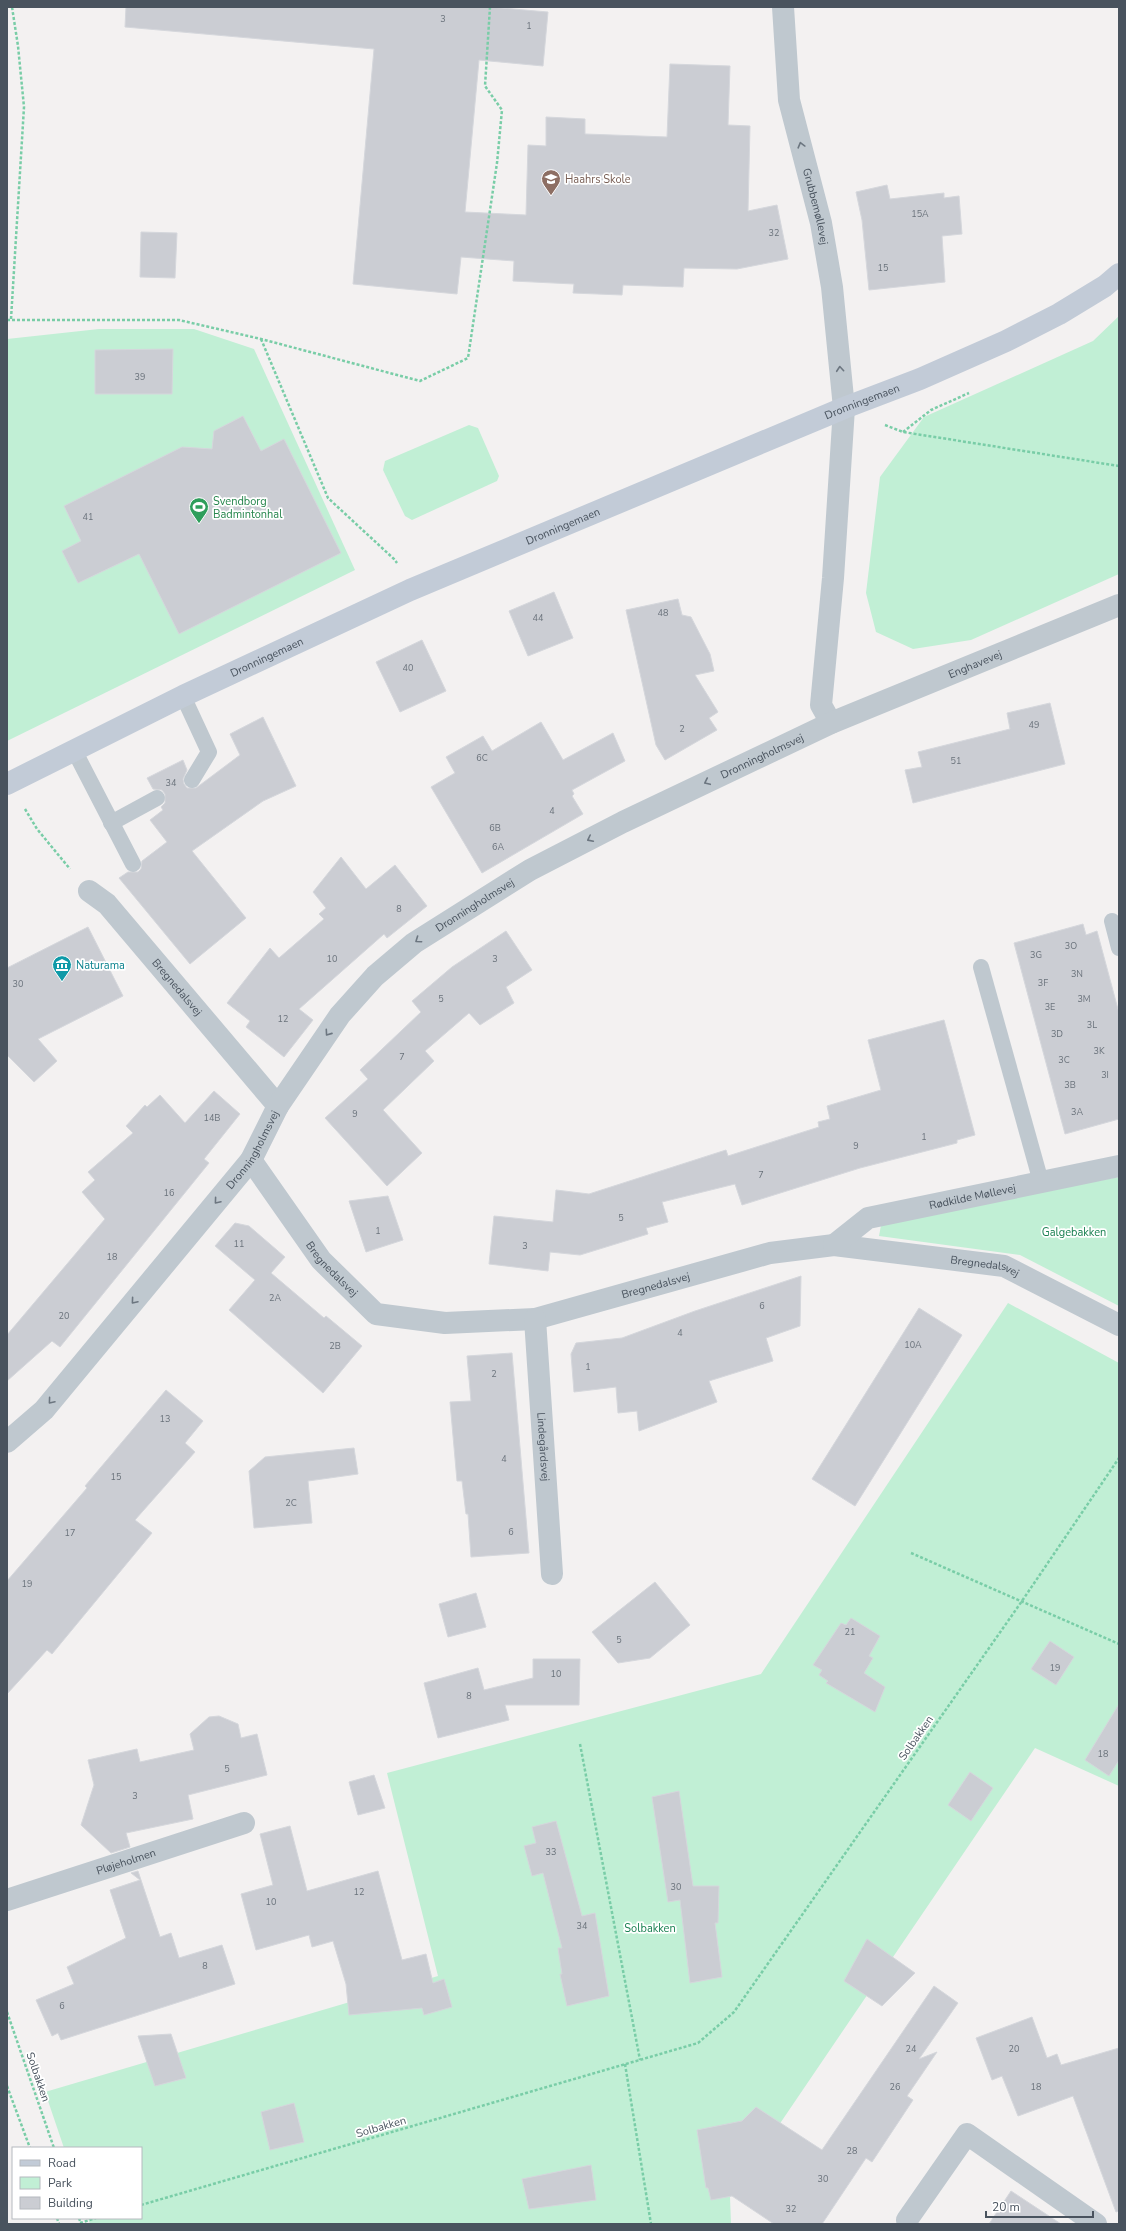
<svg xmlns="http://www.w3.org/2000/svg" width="1126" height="2231" font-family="'Nunito Sans',sans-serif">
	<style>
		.green { fill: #c1efd5 }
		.building { fill: #cbcdd3; stroke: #d5d7dc }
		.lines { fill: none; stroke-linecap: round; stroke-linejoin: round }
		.path { stroke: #79cda7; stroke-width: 2.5; stroke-dasharray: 3 2; stroke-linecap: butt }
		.lane { stroke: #bfc8cf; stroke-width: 16 }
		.street { stroke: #bfc8cf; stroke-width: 22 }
		.secondary { stroke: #c2cbd7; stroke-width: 22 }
		.oneway { stroke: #6c7680 }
		.labels { text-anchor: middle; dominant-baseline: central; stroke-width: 3.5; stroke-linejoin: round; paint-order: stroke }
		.number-label { font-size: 9px; fill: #6a727b }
		.education-label { font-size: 11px; fill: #785e54; stroke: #fff; text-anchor: start }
		.street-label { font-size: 11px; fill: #49535e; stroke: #fff }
		.leisure-label { font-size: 11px; fill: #27864d; stroke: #fff; text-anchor: start }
		.culture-label { font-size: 11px; fill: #0d838f; stroke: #fff; text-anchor: start }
		.park-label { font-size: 11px; fill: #198051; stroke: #fff }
	</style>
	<rect width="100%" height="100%" fill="#f3f1f1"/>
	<g class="green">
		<polygon points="1119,316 1119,574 971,640 913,649 876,632 866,593 880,477 924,417 1093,341"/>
		<polygon points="99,329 194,329 254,349 355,570 7,741 7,339"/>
		<polygon points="469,425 478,428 499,476 497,481 412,520 405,516 383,470 385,461"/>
		<polygon points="1119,1177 1119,1306 1020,1255 879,1236 882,1220"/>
		<polygon points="1008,1303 1119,1363 1119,1786 1035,1748 730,2197 731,2224 90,2224 88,2218 141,2218 141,2148 64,2148 45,2092 438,1976 387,1773 761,1674"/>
	</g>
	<g class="building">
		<polygon points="126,7 490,7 548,12 543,66 479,60 465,212 526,215 528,145 546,146 546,117 585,119 585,134 667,137 670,64 730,66 728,125 750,126 748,211 777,205 788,259 737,269 684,268 683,287 623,285 622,295 573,293 574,284 513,281 514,261 461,257 457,294 353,284 374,49 125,27"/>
		<polygon points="887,185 890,199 944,193 944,198 959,196 962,234 942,236 945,282 869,290 862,220 856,192"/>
		<polygon points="141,232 177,233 175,278 140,277"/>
		<polygon points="173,349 172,394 95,394 95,350"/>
		<polygon points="243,416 261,451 284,439 341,553 179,634 139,554 78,583 62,551 81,541 64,506 182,447 212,449 214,431"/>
		<polygon points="554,592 573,638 528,656 509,611"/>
		<polygon points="678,599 682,615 691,617 710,654 714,671 695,675 718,712 709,718 717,730 665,760 656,745 626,610"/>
		<polygon points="422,640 446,691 400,712 376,662"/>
		<polygon points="1050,703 1065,764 913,803 905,770 922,767 918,752 1010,729 1007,713"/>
		<polygon points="263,717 296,786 263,801 192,851 246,918 190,964 119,878 128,872 138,872 141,869 142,861 167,842 150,820 163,810 161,807 165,803 165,794 162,790 153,789 147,778 183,760 187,770 183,779 184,784 187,788 196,788 240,755 230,734"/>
		<polygon points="541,722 563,760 613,733 625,761 572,790 574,794 572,796 583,814 482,873 431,787 455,773 446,757 483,736 492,751"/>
		<polygon points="341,857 366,889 395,865 427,906 387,938 384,934 299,1009 313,1020 284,1057 246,1027 250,1021 227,1003 270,948 279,958 324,919 319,914 326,908 313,892"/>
		<polygon points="1083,924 1086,935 1097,931 1119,1013 1119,1119 1065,1134 1014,943"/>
		<polygon points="88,927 123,996 38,1039 57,1061 34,1082 7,1055 7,968"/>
		<polygon points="506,931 532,970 506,987 514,1003 480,1025 469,1013 425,1051 434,1061 383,1110 422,1153 387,1186 325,1118 368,1079 360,1070 421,1012 412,1001 452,967"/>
		<polygon points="944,1020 975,1135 957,1140 957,1143 860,1168 742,1205 735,1184 662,1202 668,1222 646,1228 648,1234 580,1255 550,1252 548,1271 489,1264 494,1216 553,1222 556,1190 589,1194 726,1150 728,1156 819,1127 818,1122 830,1119 827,1106 881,1090 868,1040"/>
		<polygon points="214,1091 240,1114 204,1159 209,1163 60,1347 52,1341 7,1381 7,1335 105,1219 82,1192 95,1180 88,1172 133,1133 126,1126 145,1105 147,1107 160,1095 185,1123"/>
		<polygon points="388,1196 403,1240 366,1252 349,1201"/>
		<polygon points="235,1223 249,1226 285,1257 271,1273 324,1318 326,1316 362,1346 323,1393 229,1310 255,1280 215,1246"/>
		<polygon points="801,1276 800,1326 766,1338 773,1361 709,1381 717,1402 639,1431 637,1411 618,1413 616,1387 574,1392 571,1354 576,1343 622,1338 695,1311"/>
		<polygon points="919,1308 962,1335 855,1506 812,1479"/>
		<polygon points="512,1353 529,1553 471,1557 468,1514 466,1514 462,1481 457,1481 450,1402 471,1401 467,1356"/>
		<polygon points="166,1390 203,1421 185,1443 195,1452 135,1520 152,1533 52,1654 47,1650 7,1694 7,1581 87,1488 85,1486"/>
		<polygon points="354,1448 358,1474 308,1481 312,1523 254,1528 249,1471 265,1457"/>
		<polygon points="655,1582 690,1625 650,1658 618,1663 592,1632"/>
		<polygon points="476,1593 486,1627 448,1637 439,1604"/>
		<polygon points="851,1618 880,1636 869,1656 873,1658 864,1673 885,1687 875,1712 826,1683 828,1681 819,1675 822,1670 813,1665 841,1623 846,1625"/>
		<polygon points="1050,1641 1074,1657 1056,1685 1031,1669"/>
		<polygon points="533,1659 580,1659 579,1705 505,1705 509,1720 438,1738 424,1683 478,1668 484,1690 533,1678"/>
		<polygon points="1119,1704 1119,1760 1109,1776 1085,1760"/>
		<polygon points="219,1716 238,1724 241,1738 257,1734 267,1775 188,1795 193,1819 126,1833 130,1847 111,1853 81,1825 94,1785 88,1760 137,1749 140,1762 194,1750 190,1734 209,1717"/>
		<polygon points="970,1772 993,1788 971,1821 948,1805"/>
		<polygon points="374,1775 385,1808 358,1815 349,1782"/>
		<polygon points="679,1791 693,1886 719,1886 718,1923 715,1923 722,1977 690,1983 680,1900 668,1902 652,1797"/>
		<polygon points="556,1821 582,1916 595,1913 609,1996 567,2006 560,1974 562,1974 558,1948 562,1948 543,1873 532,1876 524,1846 536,1843 532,1827"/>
		<polygon points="290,1826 307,1891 378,1871 402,1960 426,1954 433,1983 444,1979 452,2007 424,2015 422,2008 349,2015 346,1984 333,1941 312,1947 309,1935 256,1950 241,1894 273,1885 260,1834"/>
		<polygon points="138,1871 160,1937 171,1933 179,1958 222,1945 235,1984 61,2040 58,2033 52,2036 36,2000 74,1984 67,1967 126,1938 110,1890 140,1880 131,1873"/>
		<polygon points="867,1939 915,1973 882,2006 844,1981"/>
		<polygon points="934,1986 958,2003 919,2059 937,2052 907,2096 913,2100 872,2162 866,2158 822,2224 774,2224 732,2196 711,2200 708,2188 706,2188 697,2130 742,2121 756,2107 822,2150"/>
		<polygon points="1032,2017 1047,2058 1057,2054 1061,2065 1119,2048 1119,2211 1116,2212 1073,2096 1018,2116 1002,2076 992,2080 976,2038"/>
		<polygon points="171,2034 186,2078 155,2086 138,2036"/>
		<polygon points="294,2103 304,2142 270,2150 261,2112"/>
		<polygon points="591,2165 596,2200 529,2209 522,2179"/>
		<polygon points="1011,2191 1061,2224 989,2224"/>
	</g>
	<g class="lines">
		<g class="path">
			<polyline points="11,319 24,107 18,46 12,7"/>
			<polyline points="7,320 179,320 261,339 420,381 468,358 497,163 502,110 485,86 490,7"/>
			<polyline points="261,339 328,498 394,559 397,563"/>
			<polyline points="885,425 903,432 1119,466"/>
			<polyline points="903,432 931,410 969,393"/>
			<polyline points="25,809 37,829 70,869"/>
			<polyline points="911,1553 1119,1644"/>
			<polyline points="580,1744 640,2060"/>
			<polyline points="7,2012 54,2148"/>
			<polyline points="625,2064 651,2224"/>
			<polyline points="7,2086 30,2148"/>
			<polyline points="141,2205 698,2043 734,2012 1022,1601 1119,1458"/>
			<polyline points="57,2218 59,2224"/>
			<polyline points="79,2218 81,2224"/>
			<polyline points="80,2223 96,2218"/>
		</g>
		<g class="lane">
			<polyline points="183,696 209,752 192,780"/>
			<polyline points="74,750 133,864"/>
			<polyline points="111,823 157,798"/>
			<polyline points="1112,921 1119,948"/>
			<polyline points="981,967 1041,1182"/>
		</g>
		<g class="street">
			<path id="s1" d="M783 7 789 100 821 223 832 287 844 408 833 578 821 705 831 723"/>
			<path id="s2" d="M89 891 107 904 278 1106"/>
			<path id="s3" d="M251 1160 321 1260 376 1314 445 1323 535 1319 770 1253 834 1245 1004 1266 1119 1325"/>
			<path id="s4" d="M834 1245 868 1218 1119 1166"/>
			<path id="s5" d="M535 1319 552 1574"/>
			<path id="s6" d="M7 1442 44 1410 251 1160 278 1106 340 1015 375 976 414 943 530 870 623 822 831 723 1119 605"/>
			<path id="s7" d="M7 1900 244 1823"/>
			<polyline points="907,2220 967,2134 1096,2224"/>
		</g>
		<path class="secondary" id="s8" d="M7 784 183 696 410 590 844 408 920 379 1006 341 1059 314 1105 286 1119 274"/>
	</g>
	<defs><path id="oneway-chevron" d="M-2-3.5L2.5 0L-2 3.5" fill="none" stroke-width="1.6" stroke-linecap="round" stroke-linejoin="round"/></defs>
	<g class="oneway">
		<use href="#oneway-chevron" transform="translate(801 145) rotate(-105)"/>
		<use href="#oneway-chevron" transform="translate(840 369) rotate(-95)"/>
		<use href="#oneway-chevron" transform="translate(707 782) rotate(155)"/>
		<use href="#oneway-chevron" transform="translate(590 839) rotate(153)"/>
		<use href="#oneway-chevron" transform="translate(418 940) rotate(145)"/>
		<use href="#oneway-chevron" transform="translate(328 1033) rotate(125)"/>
		<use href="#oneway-chevron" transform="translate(217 1201) rotate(130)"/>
		<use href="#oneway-chevron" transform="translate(134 1301) rotate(130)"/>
		<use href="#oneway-chevron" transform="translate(51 1401) rotate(130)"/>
	</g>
	<defs>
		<symbol id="school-pin" viewBox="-11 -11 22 30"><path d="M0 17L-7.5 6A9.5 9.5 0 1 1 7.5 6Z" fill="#8d6e63" stroke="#fff"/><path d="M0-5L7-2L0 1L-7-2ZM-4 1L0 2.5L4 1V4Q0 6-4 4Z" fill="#fff"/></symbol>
		<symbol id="stadium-pin" viewBox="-11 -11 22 30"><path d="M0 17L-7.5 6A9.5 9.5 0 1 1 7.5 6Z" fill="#2e9e5b" stroke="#fff"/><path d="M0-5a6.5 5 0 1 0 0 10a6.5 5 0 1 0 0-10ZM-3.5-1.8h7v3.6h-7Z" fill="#fff"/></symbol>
		<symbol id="museum-pin" viewBox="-11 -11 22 30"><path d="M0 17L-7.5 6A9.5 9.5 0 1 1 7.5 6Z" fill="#0f9aa8" stroke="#fff"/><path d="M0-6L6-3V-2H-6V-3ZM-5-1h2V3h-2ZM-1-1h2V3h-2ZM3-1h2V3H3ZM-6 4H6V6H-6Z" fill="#fff"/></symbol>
	</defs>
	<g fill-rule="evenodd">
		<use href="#school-pin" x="540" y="168" width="22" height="30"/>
		<use href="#stadium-pin" x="188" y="496" width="22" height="30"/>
		<use href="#museum-pin" x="51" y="954" width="22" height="30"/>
	</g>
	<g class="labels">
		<g class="number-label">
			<text x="443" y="19">3</text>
			<text x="529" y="26">1</text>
			<text x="920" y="214">15A</text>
			<text x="774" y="233">32</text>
			<text x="883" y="268">15</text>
			<text x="140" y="377">39</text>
			<text x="88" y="517">41</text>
			<text x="663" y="613">48</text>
			<text x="538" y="618">44</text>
			<text x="408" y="668">40</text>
			<text x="1034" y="725">49</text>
			<text x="682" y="729">2</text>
			<text x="482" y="758">6C</text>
			<text x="956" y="761">51</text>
			<text x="171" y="783">34</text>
			<text x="552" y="811">4</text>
			<text x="495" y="828">6B</text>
			<text x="498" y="847">6A</text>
			<text x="399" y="909">8</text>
			<text x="1071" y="946">3O</text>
			<text x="1036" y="955">3G</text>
			<text x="332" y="959">10</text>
			<text x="495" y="959">3</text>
			<text x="1077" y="974">3N</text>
			<text x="1043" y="983">3F</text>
			<text x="18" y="984">30</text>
			<text x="441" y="999">5</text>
			<text x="1084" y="999">3M</text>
			<text x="1050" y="1007">3E</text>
			<text x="283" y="1019">12</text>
			<text x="1092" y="1025">3L</text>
			<text x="1057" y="1034">3D</text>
			<text x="1099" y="1051">3K</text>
			<text x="402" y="1057">7</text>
			<text x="1064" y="1060">3C</text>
			<text x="1105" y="1075">3I</text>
			<text x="1070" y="1085">3B</text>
			<text x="1077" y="1112">3A</text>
			<text x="355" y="1114">9</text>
			<text x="212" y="1118">14B</text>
			<text x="924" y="1137">1</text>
			<text x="856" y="1146">9</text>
			<text x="761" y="1175">7</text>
			<text x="169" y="1193">16</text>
			<text x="621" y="1218">5</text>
			<text x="378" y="1231">1</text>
			<text x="239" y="1244">11</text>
			<text x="525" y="1246">3</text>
			<text x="112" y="1257">18</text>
			<text x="275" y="1298">2A</text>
			<text x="762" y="1306">6</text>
			<text x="64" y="1316">20</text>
			<text x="680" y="1333">4</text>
			<text x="913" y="1345">10A</text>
			<text x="335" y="1346">2B</text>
			<text x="588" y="1367">1</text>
			<text x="494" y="1374">2</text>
			<text x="165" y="1419">13</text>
			<text x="504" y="1459">4</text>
			<text x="116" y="1477">15</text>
			<text x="291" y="1503">2C</text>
			<text x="511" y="1532">6</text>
			<text x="70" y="1533">17</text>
			<text x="27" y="1584">19</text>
			<text x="850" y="1632">21</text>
			<text x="619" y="1640">5</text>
			<text x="1055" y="1668">19</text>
			<text x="556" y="1674">10</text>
			<text x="469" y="1696">8</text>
			<text x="1103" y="1754">18</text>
			<text x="227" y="1769">5</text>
			<text x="135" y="1796">3</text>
			<text x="551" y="1852">33</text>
			<text x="676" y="1887">30</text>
			<text x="359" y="1892">12</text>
			<text x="271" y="1902">10</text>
			<text x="582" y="1926">34</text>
			<text x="205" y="1966">8</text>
			<text x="62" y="2006">6</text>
			<text x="911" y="2049">24</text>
			<text x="1014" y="2049">20</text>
			<text x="895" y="2087">26</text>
			<text x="1036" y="2087">18</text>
			<text x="852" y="2151">28</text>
			<text x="823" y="2179">30</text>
			<text x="791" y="2209">32</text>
		</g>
		<g class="education-label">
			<text x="565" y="179">Haahrs Skole</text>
		</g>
		<g class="street-label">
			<text stroke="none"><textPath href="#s1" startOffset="203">Grubbemøllevej</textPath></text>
			<text stroke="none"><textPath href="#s8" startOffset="937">Dronningemaen</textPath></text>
			<text stroke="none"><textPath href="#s8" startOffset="613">Dronningemaen</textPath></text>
			<text stroke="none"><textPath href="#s8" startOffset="289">Dronningemaen</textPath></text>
			<text stroke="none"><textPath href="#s6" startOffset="1275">Enghavevej</textPath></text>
			<text stroke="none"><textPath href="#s6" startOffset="1043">Dronningholmsvej</textPath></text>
			<text stroke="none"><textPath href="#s6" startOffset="719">Dronningholmsvej</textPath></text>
			<text stroke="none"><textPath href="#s2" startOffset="131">Bregnedalsvej</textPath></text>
			<text stroke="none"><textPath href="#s6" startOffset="383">Dronningholmsvej</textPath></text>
			<text stroke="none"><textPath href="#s4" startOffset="150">Rødkilde Møllevej</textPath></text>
			<text stroke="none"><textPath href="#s3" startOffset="820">Bregnedalsvej</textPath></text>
			<text stroke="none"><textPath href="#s3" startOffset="136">Bregnedalsvej</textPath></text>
			<text stroke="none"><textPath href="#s3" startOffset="484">Bregnedalsvej</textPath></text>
			<text stroke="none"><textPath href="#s5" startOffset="128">Lindegårdsvej</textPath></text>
			<text transform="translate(916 1738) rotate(-55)">Solbakken</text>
			<text stroke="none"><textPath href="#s7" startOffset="125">Pløjeholmen</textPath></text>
			<text transform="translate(38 2077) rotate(71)">Solbakken</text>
			<text transform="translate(381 2127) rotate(-16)">Solbakken</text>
		</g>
		<g class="leisure-label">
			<text x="213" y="501">Svendborg<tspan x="213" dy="13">Badmintonhal</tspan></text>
		</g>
		<g class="culture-label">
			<text x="76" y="965">Naturama</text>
		</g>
		<g class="park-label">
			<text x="1074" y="1232">Galgebakken</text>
			<text x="650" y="1928">Solbakken</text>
		</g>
	</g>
	<rect width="1126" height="2231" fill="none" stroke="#49535e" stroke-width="16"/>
	<rect x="12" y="2147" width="130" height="72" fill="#ffffff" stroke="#b6babf"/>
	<rect x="20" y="2160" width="20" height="6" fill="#c2cbd7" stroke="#b6babf"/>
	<text x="48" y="2167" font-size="12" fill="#49535e">Road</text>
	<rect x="20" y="2177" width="20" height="12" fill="#c1efd5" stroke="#b6babf"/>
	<text x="48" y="2187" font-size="12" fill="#49535e">Park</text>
	<rect x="20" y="2197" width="20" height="12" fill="#cbcdd3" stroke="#b6babf"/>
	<text x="48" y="2207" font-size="12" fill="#49535e">Building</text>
	<path d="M986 2211v6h107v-6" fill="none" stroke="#49535e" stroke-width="2"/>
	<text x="992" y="2211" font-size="12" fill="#49535e" stroke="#ffffff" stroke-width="3" paint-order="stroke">20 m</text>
</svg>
